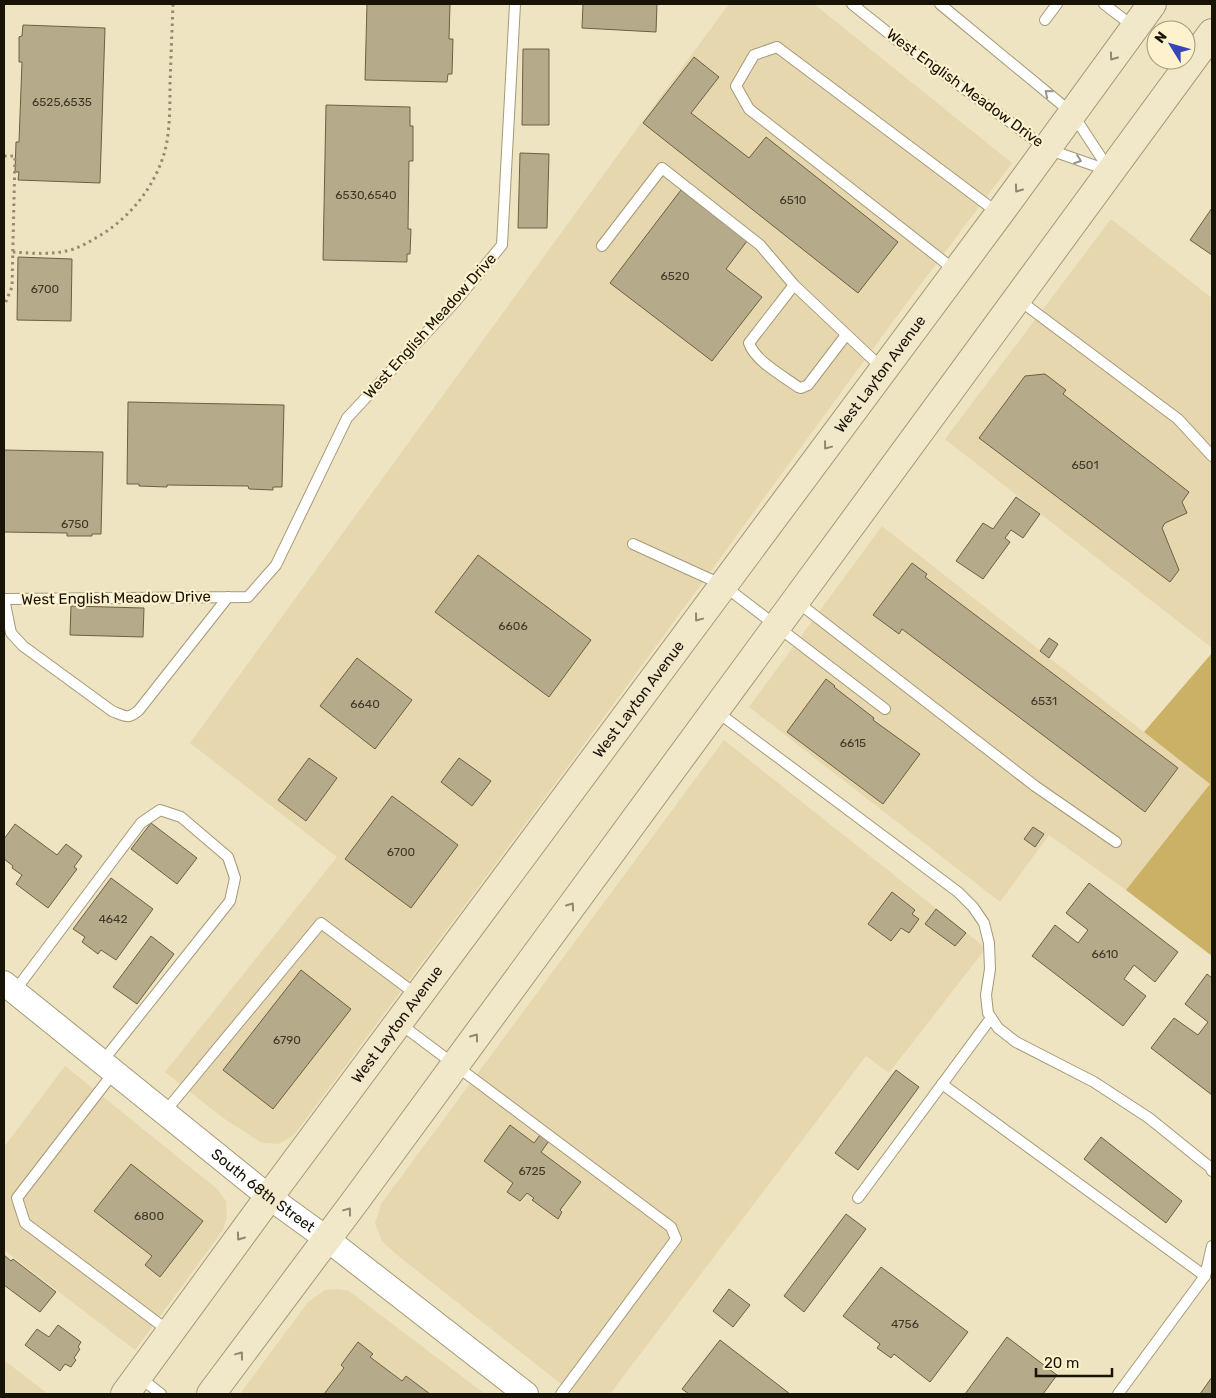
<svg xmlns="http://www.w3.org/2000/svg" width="1216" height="1398" font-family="Rubik,sans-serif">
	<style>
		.built { fill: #e6d7ae }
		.green { fill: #cbb166 }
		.building { fill: #b5aa89; stroke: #6b6042 }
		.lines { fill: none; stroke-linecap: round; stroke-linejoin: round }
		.service-casing { stroke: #a49978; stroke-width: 12 }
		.tertiary-casing { stroke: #a49978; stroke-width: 26 }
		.secondary-casing { stroke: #a49978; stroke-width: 30 }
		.path { stroke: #928a71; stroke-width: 3; stroke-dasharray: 2.5 4; stroke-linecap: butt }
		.service { stroke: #fff; stroke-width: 10 }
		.tertiary { stroke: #fff; stroke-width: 24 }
		.secondary { stroke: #f1e7c9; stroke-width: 28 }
		.oneway { stroke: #8f8872 }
		.oneway2 { stroke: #97958f }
		.labels { text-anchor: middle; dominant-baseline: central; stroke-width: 4.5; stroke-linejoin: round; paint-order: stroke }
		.number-label { font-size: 12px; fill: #3f3928 }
		.street-label { font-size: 15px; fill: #181307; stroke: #fdf1ce }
	</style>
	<rect width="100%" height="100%" fill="#efe4c1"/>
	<g class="built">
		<polygon points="729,4 814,4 1012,163 894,320 572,761 294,1135 279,1144 262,1143 223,1118 165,1072 337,857 190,743 641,123"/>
		<polygon points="1111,219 1212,298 1212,648 945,439"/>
		<polygon points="882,526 1210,784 1126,890 1049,835 1000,902 749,707"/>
		<polygon points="724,740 986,948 889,1073 866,1056 610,1394 574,1394 397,1255 382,1241 375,1223 381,1204"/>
		<polygon points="65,1066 216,1188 226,1201 227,1217 223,1230 135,1350 4,1250 4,1147"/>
		<polygon points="338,1289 349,1291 485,1394 240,1394 308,1302 325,1290"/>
		<polygon points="4,1360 48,1394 4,1394"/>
	</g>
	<polygon class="green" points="1212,653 1212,956 1126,890 1210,784 1144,732"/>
	<g class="building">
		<polygon points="367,4 450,4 449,39 453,39 452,74 448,74 447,82 365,80"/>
		<polygon points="583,4 657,4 656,32 582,28"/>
		<polygon points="23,25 105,28 100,183 18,180 19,172 15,172 16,142 19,142 22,62 19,62 19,37 22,36"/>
		<polygon points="523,49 549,49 549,125 522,125"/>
		<polygon points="694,57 719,77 691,113 749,158 766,137 898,242 858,293 643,123"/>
		<polygon points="326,105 410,107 410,126 413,126 413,161 409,161 408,229 411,229 410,254 407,254 407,262 323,260"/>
		<polygon points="520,153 549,154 547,228 518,228"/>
		<polygon points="681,190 747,241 726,269 762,297 712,361 610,283"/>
		<polygon points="1212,208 1212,255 1190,240"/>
		<polygon points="18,257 72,259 71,321 17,320"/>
		<polygon points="1045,374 1066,390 1063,394 1189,492 1182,502 1187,513 1165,523 1162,528 1179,570 1170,582 979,438 1025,376"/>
		<polygon points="128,402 284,405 282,487 273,487 273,490 249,489 248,486 167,485 167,487 139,486 139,484 127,484"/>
		<polygon points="4,450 103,452 101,534 92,534 92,536 67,536 67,533 4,532"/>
		<polygon points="1016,497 1040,514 1023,538 1011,530 1005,538 1010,542 983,579 956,561 983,523 993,529"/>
		<polygon points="478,555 591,640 549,697 435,612"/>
		<polygon points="912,563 927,574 925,577 1178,768 1145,812 902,629 899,634 873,615"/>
		<polygon points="71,606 144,608 143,637 70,635"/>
		<polygon points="1049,638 1058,644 1049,658 1040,651"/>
		<polygon points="357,658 412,700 375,749 320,706"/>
		<polygon points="826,679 835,686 834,687 874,718 873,720 920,754 883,804 787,732"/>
		<polygon points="309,758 337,778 306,821 278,800"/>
		<polygon points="459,758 491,781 472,806 441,782"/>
		<polygon points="392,796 458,845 411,908 345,859"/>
		<polygon points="151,823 197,858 177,884 131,849"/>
		<polygon points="15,824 57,855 66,844 82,856 74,867 77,869 48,908 16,884 22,875 12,868 13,866 4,859 4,839"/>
		<polygon points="1033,827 1044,834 1035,847 1024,839"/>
		<polygon points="111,878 153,909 116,960 101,950 98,954 82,942 85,937 73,929"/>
		<polygon points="1089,883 1178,952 1155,982 1134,965 1124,979 1146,996 1123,1026 1032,956 1055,925 1078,943 1088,930 1066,913"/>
		<polygon points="892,892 915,910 912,914 919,919 909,933 901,928 891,941 868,924"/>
		<polygon points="936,909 966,933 955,946 925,924"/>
		<polygon points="151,936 174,954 137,1004 113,987"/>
		<polygon points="301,970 351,1009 273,1109 223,1070"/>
		<polygon points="1207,974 1212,978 1212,1095 1151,1048 1174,1018 1198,1035 1208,1022 1185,1004"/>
		<polygon points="896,1070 919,1087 858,1170 835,1153"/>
		<polygon points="510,1125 534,1143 540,1135 549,1141 541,1152 581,1182 560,1210 562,1212 558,1219 532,1200 534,1198 527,1193 520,1201 507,1192 513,1183 484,1161"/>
		<polygon points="1101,1137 1182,1201 1166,1223 1084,1159"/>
		<polygon points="131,1164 203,1221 160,1277 145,1265 152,1256 94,1211"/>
		<polygon points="846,1214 866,1229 804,1312 784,1296"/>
		<polygon points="4,1255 11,1261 13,1259 56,1292 40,1312 4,1285"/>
		<polygon points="881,1267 968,1332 930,1382 894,1354 891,1358 877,1348 880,1344 843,1316"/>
		<polygon points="729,1289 750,1305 733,1327 713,1311"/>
		<polygon points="58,1325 81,1342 78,1347 80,1349 74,1358 76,1360 71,1367 65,1364 60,1371 25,1345 37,1329 49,1337"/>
		<polygon points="1007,1337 1057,1375 1043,1394 965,1394"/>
		<polygon points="720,1340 790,1394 689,1394 682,1389"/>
		<polygon points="358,1342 373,1354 370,1357 402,1381 406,1376 430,1394 324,1394 344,1368 341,1365"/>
		<polygon points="1212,1377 1212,1394 1200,1394"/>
	</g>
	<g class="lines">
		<defs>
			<g id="service">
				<polyline points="852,4 897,40 1047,149 1110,171"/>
				<polyline points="940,4 1072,113 1110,171"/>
				<polyline points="1104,4 1134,27"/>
				<polyline points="1045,20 1057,4"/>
				<polyline points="602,246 662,168 760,245 794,285 883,369"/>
				<polyline points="956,271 749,109 736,86 754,55 777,47 998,213"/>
				<path d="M794 285 749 343C755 361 783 376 798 387L801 388 808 385 846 335"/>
				<polyline points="1019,300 1178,419 1212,456"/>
				<polyline points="633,544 723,585 885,709"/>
				<polyline points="4,599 248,597 276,565 347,418 455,302 502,245 515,4"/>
				<path d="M4 599 11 633 23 646 112 711C125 716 128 720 139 710L228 597"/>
				<polyline points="796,601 1035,786 1116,842"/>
				<polyline points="716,711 958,892 973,907 984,923 989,943 990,969 986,995 988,1013 998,1028 1016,1042 1094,1082 1149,1118 1201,1160 1210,1167 1212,1171"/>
				<polyline points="14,992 141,823 160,810 181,817 228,857 235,878 230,901 102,1062"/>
				<polyline points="399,1023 671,1227 676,1239 561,1394"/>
				<polyline points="114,1072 17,1198 25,1223 170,1332"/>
				<polyline points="942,1084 1205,1276"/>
				<polyline points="164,1113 321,923 417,995"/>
				<polyline points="858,1198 991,1018"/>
				<polyline points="138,1376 161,1394"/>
				<polyline points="1118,1394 1205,1276 1212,1246"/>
			</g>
			<g id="tertiary">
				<path id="s1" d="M4 983 269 1197 327 1239 526 1394"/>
			</g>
			<g id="secondary">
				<path id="s2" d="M125 1394 269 1197 999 214 1152 4"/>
				<polyline points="211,1394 356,1200 1212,33"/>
			</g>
		</defs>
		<use href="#service" class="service-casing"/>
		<use href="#tertiary" class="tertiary-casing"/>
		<use href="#secondary" class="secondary-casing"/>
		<g class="path">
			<polyline points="4,156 15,156 12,287 4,306"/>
			<path d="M13 252C30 253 49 255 66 251 81 248 94 239 107 231 139 209 164 172 168 134 170 117 170 100 170 84 171 57 172 30 173 4"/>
		</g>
		<use href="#service" class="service"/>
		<use href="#tertiary" class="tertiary"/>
		<use href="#secondary" class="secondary"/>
	</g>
	<defs><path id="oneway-chevron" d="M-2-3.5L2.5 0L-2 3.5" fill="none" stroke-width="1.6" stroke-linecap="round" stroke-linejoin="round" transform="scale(1.25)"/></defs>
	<g class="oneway">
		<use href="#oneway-chevron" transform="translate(1113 57) rotate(126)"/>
		<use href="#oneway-chevron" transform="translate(1018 189) rotate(126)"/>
		<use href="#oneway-chevron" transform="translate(827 446) rotate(127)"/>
		<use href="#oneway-chevron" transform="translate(698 618) rotate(127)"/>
		<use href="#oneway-chevron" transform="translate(571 906) rotate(-54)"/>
		<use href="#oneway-chevron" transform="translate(475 1037) rotate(-54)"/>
		<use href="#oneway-chevron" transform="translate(348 1211) rotate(-53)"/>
		<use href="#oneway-chevron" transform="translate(240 1237) rotate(126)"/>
		<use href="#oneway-chevron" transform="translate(240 1355) rotate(-53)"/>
	</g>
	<g class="oneway2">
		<use href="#oneway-chevron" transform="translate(1048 93) rotate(-140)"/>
		<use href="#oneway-chevron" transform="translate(1078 160) rotate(20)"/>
	</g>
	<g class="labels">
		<g class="number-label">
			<text x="62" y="102">6525,6535</text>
			<text x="366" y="195">6530,6540</text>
			<text x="793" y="200">6510</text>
			<text x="675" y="276">6520</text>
			<text x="45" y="289">6700</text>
			<text x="1085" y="465">6501</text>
			<text x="75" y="524">6750</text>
			<text x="513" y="626">6606</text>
			<text x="1044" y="701">6531</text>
			<text x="365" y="704">6640</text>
			<text x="853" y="743">6615</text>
			<text x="401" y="852">6700</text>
			<text x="113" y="919">4642</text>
			<text x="1105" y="954">6610</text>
			<text x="287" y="1040">6790</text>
			<text x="532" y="1171">6725</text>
			<text x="149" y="1216">6800</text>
			<text x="905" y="1324">4756</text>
		</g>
		<g class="street-label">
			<text transform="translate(965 88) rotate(36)">West English Meadow Drive</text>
			<text transform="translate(430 326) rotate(-48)">West English Meadow Drive</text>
			<text stroke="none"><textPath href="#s2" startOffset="1269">West Layton Avenue</textPath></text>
			<text transform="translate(116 598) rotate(-1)">West English Meadow Drive</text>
			<text stroke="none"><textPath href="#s2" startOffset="864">West Layton Avenue</textPath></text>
			<text stroke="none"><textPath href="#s2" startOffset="459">West Layton Avenue</textPath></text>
			<text stroke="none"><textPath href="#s1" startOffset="332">South 68th Street</textPath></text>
		</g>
	</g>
	<rect width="1216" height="1398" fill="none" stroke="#181307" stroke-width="10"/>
	<g transform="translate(1171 45) rotate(307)"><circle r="24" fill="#fdf1ce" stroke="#a1987e"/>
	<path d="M0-4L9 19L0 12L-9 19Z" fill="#3646b8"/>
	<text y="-8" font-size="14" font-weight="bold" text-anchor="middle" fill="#181307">N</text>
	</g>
	<path d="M1036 1368v8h76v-8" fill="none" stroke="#181307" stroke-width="2.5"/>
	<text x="1044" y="1368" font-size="15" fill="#181307" stroke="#fdf1ce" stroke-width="4" paint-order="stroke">20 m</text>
</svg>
